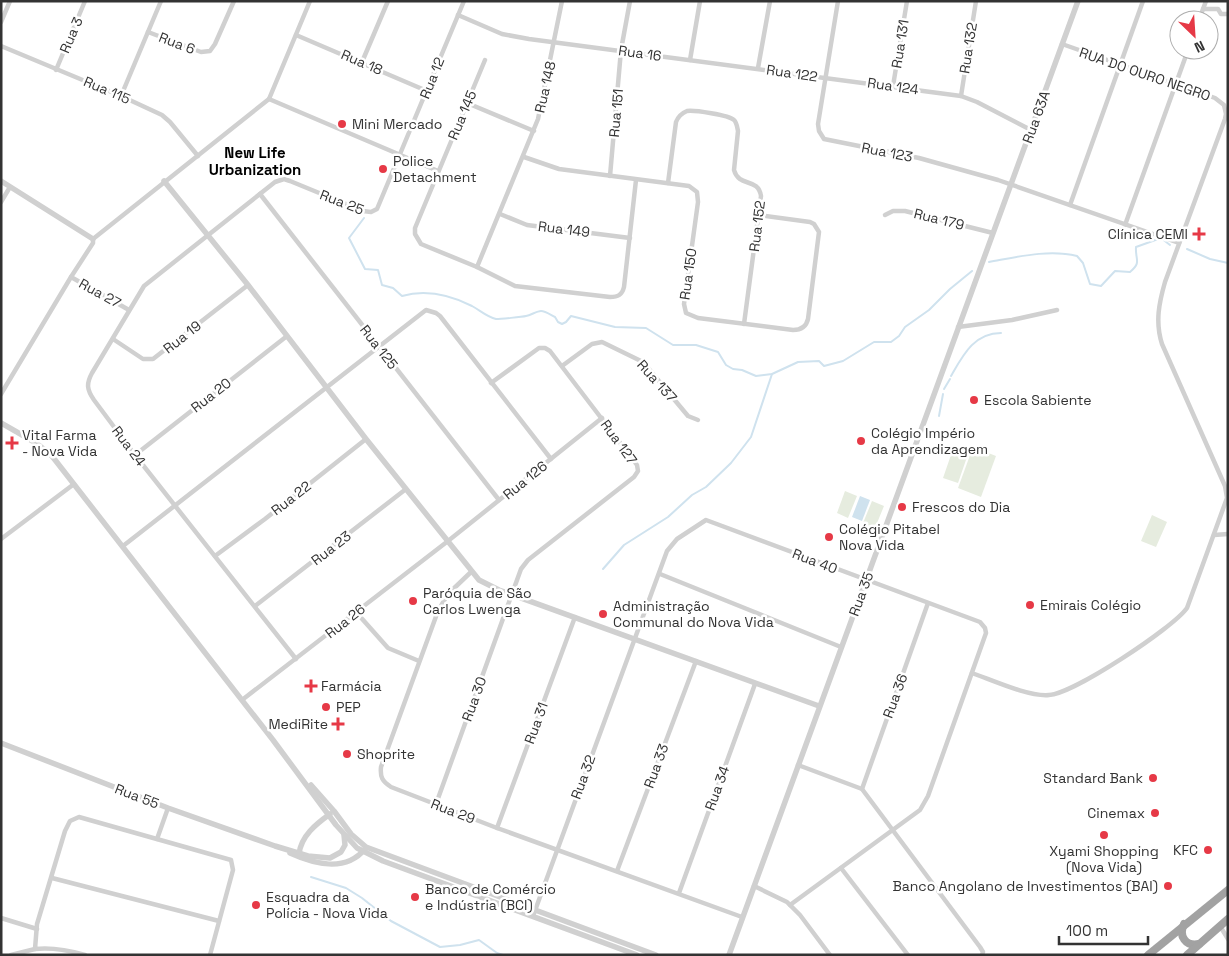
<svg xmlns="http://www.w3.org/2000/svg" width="1229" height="956" font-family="'Space Grotesk',sans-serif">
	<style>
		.green { fill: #e6ecdf }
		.water { fill: #cfe2ee }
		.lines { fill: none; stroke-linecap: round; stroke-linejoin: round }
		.stream { stroke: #cfe2ee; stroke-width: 2 }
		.minor { stroke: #d0d0d0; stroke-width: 4.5 }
		.tertiary { stroke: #d0d0d0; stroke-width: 5.5 }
		.trunk { stroke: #a2a2a2; stroke-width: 8 }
		.poi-dot { fill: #e63946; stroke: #fff; stroke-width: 2 }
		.labels { text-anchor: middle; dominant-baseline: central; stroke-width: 5; stroke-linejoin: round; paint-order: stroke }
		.street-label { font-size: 14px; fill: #333; stroke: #fff }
		.poi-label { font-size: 14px; fill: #333; stroke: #fff; text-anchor: start }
		.neighbourhood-label { font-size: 15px; font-weight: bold; fill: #000; stroke: #fff }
	</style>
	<rect width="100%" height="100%" fill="#fff"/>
	<g class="green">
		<polygon points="973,447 996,456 981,497 958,488"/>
		<polygon points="952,452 967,457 958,483 943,478"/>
		<polygon points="845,491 857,496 848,518 837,513"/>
		<polygon points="872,501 884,506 875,528 863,523"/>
		<polygon points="1152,515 1167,522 1156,547 1141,541"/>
	</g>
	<polygon class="water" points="860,496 870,500 862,521 852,517"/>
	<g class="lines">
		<g class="stream">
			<path d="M364 218 349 238 365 269 378 270 382 285 393 288 402 296C427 289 450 295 472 306 481 311 487 317 496 319 500 319 522 317 526 316 531 315 537 311 541 311 545 311 551 315 555 317L558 322 562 324 566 322 571 316 615 327 646 328 673 345H696L718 352 726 365 733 369 742 370 756 376 772 374 798 362 819 361 824 366 843 361 874 342H891L899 336 905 327 929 310 950 289 972 271"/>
			<polyline points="1187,249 1210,259 1228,263"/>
			<path d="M989 262C1017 257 1049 249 1077 256L1083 263 1090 284 1101 286 1115 271 1130 272C1142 262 1135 260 1136 247L1161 238 1170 245"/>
			<path d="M951 376C963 355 974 333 1001 333"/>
			<polyline points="944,389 950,379"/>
			<polyline points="939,416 943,394"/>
			<polyline points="603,569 624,545 668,517 692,495 706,487 731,463 751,437 772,374"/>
			<polyline points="311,877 346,888 362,898 391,921 440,947 460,945 479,940 497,953 503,955"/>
		</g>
		<g class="minor">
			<polyline points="838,1 818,124 819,131 824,139 919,158 998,180 1179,243"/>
			<polyline points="1203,9 1218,9 1221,14 1228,14"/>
			<polyline points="458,15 502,34 529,39 961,96 977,102 1031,130"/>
			<polyline points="1199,20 1206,1"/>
			<polyline points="1,22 10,1"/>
			<polyline points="148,32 201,52 210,51 215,44 234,1"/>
			<polyline points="296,35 427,91"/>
			<polyline points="1,46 121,96 162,115 170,122 198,156"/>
			<path d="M485 60 415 228V234L421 244 477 267 515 286 610 297C618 297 622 295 624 287L636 180"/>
			<polyline points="690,60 700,1"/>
			<polyline points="362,62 388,1"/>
			<polyline points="758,68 770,1"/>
			<polyline points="56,70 85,1"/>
			<polyline points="893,86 907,1"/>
			<polyline points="121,96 161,1"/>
			<polyline points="961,96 976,1"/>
			<polyline points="269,99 438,171"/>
			<polyline points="467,103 534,131"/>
			<path d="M524 157 559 169 689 186 697 192 698 202 684 304 686 313 698 318 793 330C800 330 806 328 808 319L819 232 814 224 810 222 759 215"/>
			<polyline points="610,176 621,50 630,1"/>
			<path d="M668 183 676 122C678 117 682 113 687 111 694 110 729 115 734 120 737 123 737 127 738 131L734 170C739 188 758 177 761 196L744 324"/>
			<polyline points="260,194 499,500"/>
			<polyline points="1,202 10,187"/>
			<polyline points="1070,205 1143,1"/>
			<polyline points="500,214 527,225 630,238"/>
			<polyline points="885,215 893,211 905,211 993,233"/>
			<polyline points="1125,225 1188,50"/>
			<polyline points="477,267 538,119 562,1"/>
			<polyline points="71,277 129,310"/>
			<polyline points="958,327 1012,320 1057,310"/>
			<polyline points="113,339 143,359 153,359 248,285"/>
			<polyline points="562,366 592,344 602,342 643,362 688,416 698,420"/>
			<polyline points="1,394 71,277 93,243 93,239 269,99 310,1"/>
			<polyline points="135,455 287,336"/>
			<polyline points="1214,535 1228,534"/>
			<polyline points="1,539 74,484"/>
			<polyline points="123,546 426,310 436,313 440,316 551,459"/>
			<polyline points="215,556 265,519 366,439"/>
			<path d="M471 572 448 594 438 611 381 767C380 777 382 781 391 787L497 828 742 917"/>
			<polyline points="660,574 841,647"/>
			<polyline points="255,606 406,489"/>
			<polyline points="356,612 388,648 419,661"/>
			<path d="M296 659 135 455 94 400C87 390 86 384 92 373L144 286 275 182 284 179 290 181 363 211 371 212 377 209 464 1"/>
			<path d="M972 673C992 680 1029 697 1049 695 1073 694 1173 628 1187 608L1227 498 1225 486 1162 344C1155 322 1159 303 1165 282L1225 119 1226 114 1224 105 1215 98 1062 44"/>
			<polyline points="242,700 448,541 602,418"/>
			<polyline points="798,765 862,789 980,947 983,952 982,955"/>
			<polyline points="862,789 928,603"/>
			<polyline points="436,804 521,569 528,560 634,477 638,471 637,465 550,351 545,348 539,348 491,383"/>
			<polyline points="497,828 575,617"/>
			<polyline points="157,839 168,808"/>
			<polyline points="841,868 908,955"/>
			<polyline points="617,871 696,661"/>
			<polyline points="52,878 219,921"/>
			<polyline points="754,886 787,902 800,915 830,955"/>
			<polyline points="679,893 755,684"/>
			<polyline points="533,916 667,551 677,539 706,520 980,622 985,628 986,633 928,796 920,810 790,905"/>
			<polyline points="1,918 37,929"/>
			<polyline points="1220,926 1228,939"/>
			<polyline points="11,955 35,949"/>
			<path d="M85 955C68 950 53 947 35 949L37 924 65 831 70 821 79 817 231 860 233 870 210 955"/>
		</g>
		<g class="tertiary">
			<polyline points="1,181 93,239"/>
			<polyline points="164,181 248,285 366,439 479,580 499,590 819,706"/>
			<polyline points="1,423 36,443 52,456 273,740 336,825 357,848 383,861 637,955"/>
			<polyline points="1,743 168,808 275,846 308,856 330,858 341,852 345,845 344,835"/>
			<polyline points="311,785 334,811 351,834 366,847 656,955"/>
			<path d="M290 853C314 864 345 873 365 849"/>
			<path d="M299 854C301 836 316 824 330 814"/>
			<polyline points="729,955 1078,1"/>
		</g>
		<g class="trunk">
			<path d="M1184 924C1178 936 1186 947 1199 944"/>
			<polyline points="1148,955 1228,890"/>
			<polyline points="1187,955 1228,919"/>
		</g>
	</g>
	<g class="poi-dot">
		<circle cx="342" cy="124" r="5"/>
		<circle cx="383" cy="169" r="5"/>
		<path d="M1196.5 226.5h5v5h5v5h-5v5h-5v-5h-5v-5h5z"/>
		<circle cx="974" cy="400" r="5"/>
		<circle cx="861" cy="441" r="5"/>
		<path d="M9.5 435.5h5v5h5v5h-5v5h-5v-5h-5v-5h5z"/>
		<circle cx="902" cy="507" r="5"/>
		<circle cx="829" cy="537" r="5"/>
		<circle cx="413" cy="601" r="5"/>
		<circle cx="1030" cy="605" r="5"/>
		<circle cx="603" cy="614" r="5"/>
		<path d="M308.5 678.5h5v5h5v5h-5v5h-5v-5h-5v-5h5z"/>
		<circle cx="326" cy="707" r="5"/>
		<path d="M335.5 716.5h5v5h5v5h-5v5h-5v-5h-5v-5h5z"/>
		<circle cx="347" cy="754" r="5"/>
		<circle cx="1153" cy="778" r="5"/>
		<circle cx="1155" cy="813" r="5"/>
		<circle cx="1104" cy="835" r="5"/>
		<circle cx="1208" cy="850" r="5"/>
		<circle cx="1168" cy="886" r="5"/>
		<circle cx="415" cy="897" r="5"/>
		<circle cx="256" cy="905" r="5"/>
	</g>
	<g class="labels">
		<g class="street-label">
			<text transform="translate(71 35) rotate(-67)">Rua 3</text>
			<text transform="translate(177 43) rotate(21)">Rua 6</text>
			<text transform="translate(900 44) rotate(-81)">Rua 131</text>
			<text transform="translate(968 48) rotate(-81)">Rua 132</text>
			<text transform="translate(640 53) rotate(8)">Rua 16</text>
			<text transform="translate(362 62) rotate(23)">Rua 18</text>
			<text transform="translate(792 73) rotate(8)">Rua 122</text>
			<text transform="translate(1145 74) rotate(19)">RUA DO OURO NEGRO</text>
			<text transform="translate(432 78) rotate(-68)">Rua 12</text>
			<text transform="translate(893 86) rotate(8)">Rua 124</text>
			<text transform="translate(545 87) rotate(-77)">Rua 148</text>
			<text transform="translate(107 90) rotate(23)">Rua 115</text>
			<text transform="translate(616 113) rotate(-85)">Rua 151</text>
			<text transform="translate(462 115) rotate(-67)">Rua 145</text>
			<text transform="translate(1036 117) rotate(-70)">Rua 63A</text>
			<text transform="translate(887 152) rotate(11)">Rua 123</text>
			<text transform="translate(342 202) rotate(21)">Rua 25</text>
			<text transform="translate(939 219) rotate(14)">Rua 179</text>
			<text transform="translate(757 226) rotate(-83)">Rua 152</text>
			<text transform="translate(564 229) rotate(7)">Rua 149</text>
			<text transform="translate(688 274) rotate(-82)">Rua 150</text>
			<text transform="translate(100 293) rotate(29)">Rua 27</text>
			<text transform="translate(182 337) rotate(-38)">Rua 19</text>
			<text transform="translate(379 347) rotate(52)">Rua 125</text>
			<text transform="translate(657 381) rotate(48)">Rua 137</text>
			<text transform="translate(211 395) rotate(-38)">Rua 20</text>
			<text transform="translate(619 442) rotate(54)">Rua 127</text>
			<text transform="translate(129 446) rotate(53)">Rua 24</text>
			<text transform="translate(525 480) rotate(-39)">Rua 126</text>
			<text transform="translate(291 498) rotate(-38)">Rua 22</text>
			<text transform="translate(331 548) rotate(-38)">Rua 23</text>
			<text transform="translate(815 561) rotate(21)">Rua 40</text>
			<text transform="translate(861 594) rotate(-70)">Rua 35</text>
			<text transform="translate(345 621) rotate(-38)">Rua 26</text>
			<text transform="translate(895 696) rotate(-70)">Rua 36</text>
			<text transform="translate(474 699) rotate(-70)">Rua 30</text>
			<text transform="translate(536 723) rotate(-70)">Rua 31</text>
			<text transform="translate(656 766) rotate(-70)">Rua 33</text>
			<text transform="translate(583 777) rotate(-70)">Rua 32</text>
			<text transform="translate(717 788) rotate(-70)">Rua 34</text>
			<text transform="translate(137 796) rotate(21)">Rua 55</text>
			<text transform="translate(453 811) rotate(21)">Rua 29</text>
		</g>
		<g class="poi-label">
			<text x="352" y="124">Mini Mercado</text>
			<text x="393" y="161">Police<tspan x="393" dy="16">Detachment</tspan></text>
			<text x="1188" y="234" text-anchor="end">Clínica CEMI</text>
			<text x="984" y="400">Escola Sabiente</text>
			<text x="871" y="433">Colégio Império<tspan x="871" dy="16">da Aprendizagem</tspan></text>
			<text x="22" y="435">Vital Farma<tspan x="22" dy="16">- Nova Vida</tspan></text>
			<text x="912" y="507">Frescos do Dia</text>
			<text x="839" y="529">Colégio Pitabel<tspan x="839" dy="16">Nova Vida</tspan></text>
			<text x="423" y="593">Paróquia de São<tspan x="423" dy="16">Carlos Lwenga</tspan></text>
			<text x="1040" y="605">Emirais Colégio</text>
			<text x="613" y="606">Administração<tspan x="613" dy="16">Communal do Nova Vida</tspan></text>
			<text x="321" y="686">Farmácia</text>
			<text x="336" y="707">PEP</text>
			<text x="328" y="724" text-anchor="end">MediRite</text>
			<text x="357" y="754">Shoprite</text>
			<text x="1143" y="778" text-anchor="end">Standard Bank</text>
			<text x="1145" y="813" text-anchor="end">Cinemax</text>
			<text x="1198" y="850" text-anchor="end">KFC</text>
			<text x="1104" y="851" text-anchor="middle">Xyami Shopping<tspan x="1104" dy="16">(Nova Vida)</tspan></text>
			<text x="1158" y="886" text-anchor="end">Banco Angolano de Investimentos (BAI)</text>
			<text x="425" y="889">Banco de Comércio<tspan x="425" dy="16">e Indústria (BCI)</tspan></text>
			<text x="266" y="897">Esquadra da<tspan x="266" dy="16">Polícia - Nova Vida</tspan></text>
		</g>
		<g class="neighbourhood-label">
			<text x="255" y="152">New Life<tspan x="255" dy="17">Urbanization</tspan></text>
		</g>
	</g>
	<rect width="1229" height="956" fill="none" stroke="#333333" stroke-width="5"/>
	<g transform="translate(1194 35) rotate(155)"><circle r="24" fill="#ffffff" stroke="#adadad"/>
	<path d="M0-4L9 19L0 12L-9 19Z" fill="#e63946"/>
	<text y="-8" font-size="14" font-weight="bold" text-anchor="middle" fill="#333333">N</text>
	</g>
	<path d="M1059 936v8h89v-8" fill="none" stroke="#333333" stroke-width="2.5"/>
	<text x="1066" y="936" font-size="15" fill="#333333" stroke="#ffffff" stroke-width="4" paint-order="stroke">100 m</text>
</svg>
